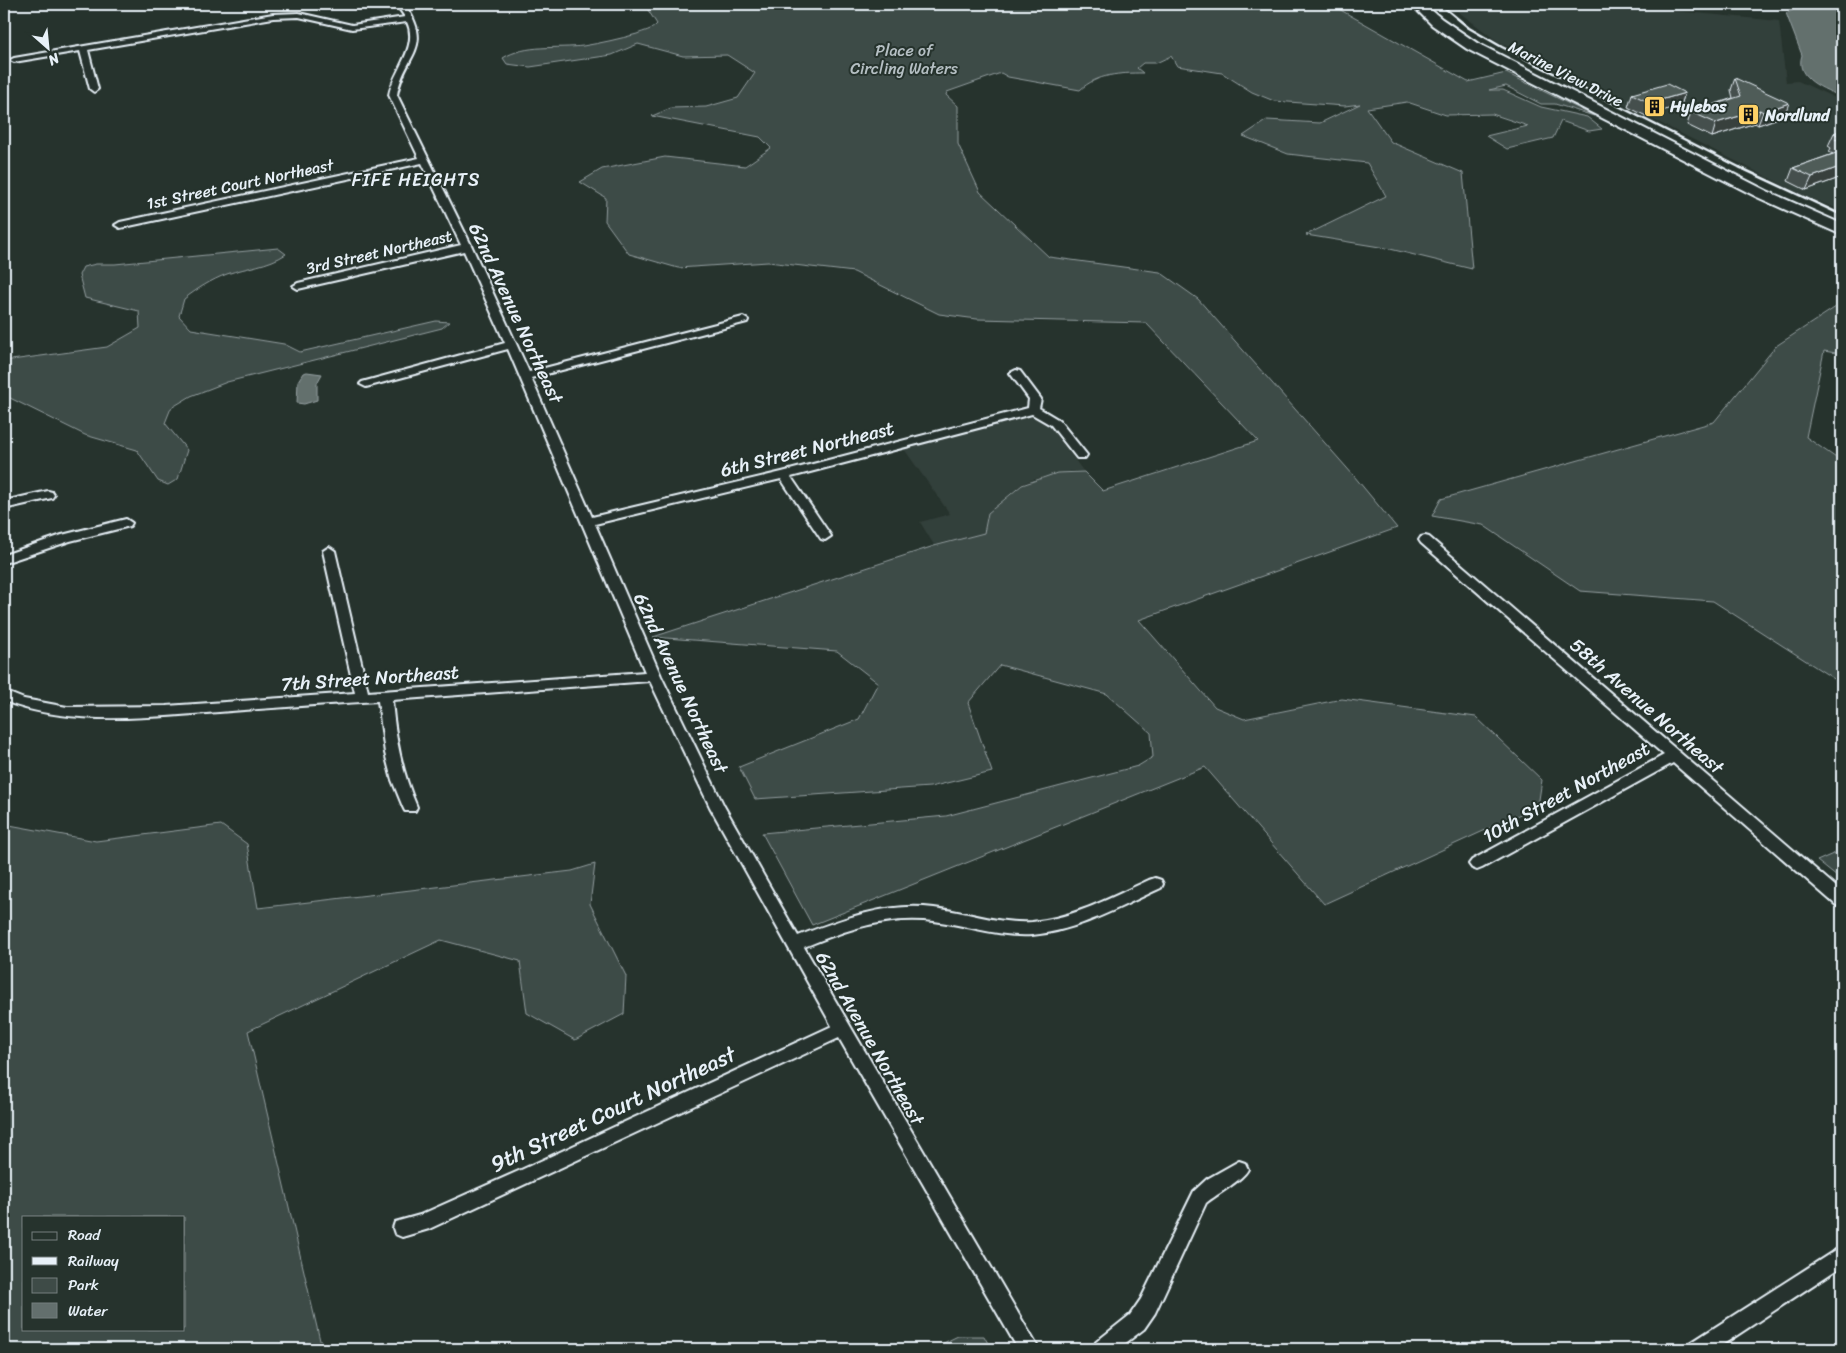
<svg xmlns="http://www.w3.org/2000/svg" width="1846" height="1353" font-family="Sriracha,sans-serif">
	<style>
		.built { fill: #333f3a }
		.green { fill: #3e4b47; stroke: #939ea0; fill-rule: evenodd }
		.water { fill: #636f6d; stroke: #98a3a5 }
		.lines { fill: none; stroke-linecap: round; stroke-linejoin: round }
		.street-casing { stroke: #e8f1f8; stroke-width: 4 }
		.primary-casing { stroke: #e8f1f8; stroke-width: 4 }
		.street { fill: #26332d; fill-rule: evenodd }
		.primary { fill: #26332d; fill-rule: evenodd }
		.rail { stroke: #e8f1f8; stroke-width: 2.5 }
		.wall { fill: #454f4d; stroke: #e8f1f8 }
		.shaded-wall { fill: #38403e; stroke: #e8f1f8 }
		.building { fill: #505c59; stroke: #e8f1f8 }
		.labels { text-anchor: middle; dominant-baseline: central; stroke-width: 4; stroke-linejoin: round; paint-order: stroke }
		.far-park-label { font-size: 16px; fill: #b5bfc3; stroke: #26332d }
		.far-street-label { font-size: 16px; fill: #e8f1f8; stroke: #26332d }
		.far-poi-label { font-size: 16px; font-weight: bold; fill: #e8f1f8; stroke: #26332d; text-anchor: start }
		.far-quarter-label { font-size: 18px; letter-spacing: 1px; fill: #e8f1f8; stroke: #26332d }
		.street-label { font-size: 19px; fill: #e8f1f8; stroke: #26332d }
		.near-street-label { font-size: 22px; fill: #e8f1f8; stroke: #26332d }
	</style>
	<rect width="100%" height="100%" fill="#26332d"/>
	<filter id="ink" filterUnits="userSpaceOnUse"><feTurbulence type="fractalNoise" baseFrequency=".02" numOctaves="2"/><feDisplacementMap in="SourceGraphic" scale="10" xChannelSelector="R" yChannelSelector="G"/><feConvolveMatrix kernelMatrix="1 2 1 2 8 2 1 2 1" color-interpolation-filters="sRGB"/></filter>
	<g filter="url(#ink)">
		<g class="built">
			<polygon points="1448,4 1602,4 1779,21 1786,82 1798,81 1842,101 1842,211 1803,195 1497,41"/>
			<polygon points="1028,416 1044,419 1084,472 1073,471 1035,479 1022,484 988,513 984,533 934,545 920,522 950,514 904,449"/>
		</g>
		<g class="green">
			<path d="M644 4H1330L1468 82 1506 73 1594 116 1555 104H1541L1506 86 1489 90H1503L1541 107 1587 117 1602 129 1589 131 1561 121 1553 138 1507 149 1486 136 1528 126 1492 114 1446 115 1407 102 1367 108 1391 142 1463 173 1472 269 1386 248 1306 235 1386 196 1367 163 1288 154 1243 136 1267 120 1320 123 1360 104 1345 106 1274 101 1252 92 1222 73 1177 66 1171 56 1156 63H1143L1137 68 1143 73C1120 73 1097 74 1080 90L1008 77 1001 73 947 92 946 95 958 106V144L980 192 1049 257 1160 272 1198 299 1354 476 1397 528 1139 620 1215 707 1244 719 1342 699 1476 717 1542 780 1538 806 1324 904 1205 767 812 925 762 833 946 816 1138 766 1153 757 1151 733 1107 694 1000 665 968 703 992 772 930 787 755 799 739 767 859 719 878 683 837 651 653 637 934 546 984 533 988 513 1022 485 1057 473 1084 472 1103 491 1258 441 1146 323 977 319 939 314 854 272 768 262 678 268 629 254 605 221 606 198 580 182 602 169 665 157 745 166 771 148 760 137 652 116 671 108 706 107 738 98 755 73 727 55 683 56 638 44 612 55 530 67 507 64 503 58C525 44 558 49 583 46 601 43 619 39 637 34 644 31 652 30 657 24Z"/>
			<path d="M278 248 286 254C268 266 247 267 227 274 211 280 197 289 184 299L179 316 191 329 284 344 300 352 436 321 449 322 442 328 227 382 191 396 171 408 165 423 187 450 178 479 168 485 158 481 137 450 85 435 4 395V361L107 347 140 328 139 311 85 298 79 275 83 267 96 264H115Z"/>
			<polygon points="1842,303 1842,354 1824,351 1806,437 1842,462 1842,684 1713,601 1580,591 1483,525 1432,516 1441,499 1714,422 1776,346"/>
			<path d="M4 824 96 841 221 825 247 844 258 908 572 871 595 864 590 904 626 976 624 1014 575 1040 527 1013 520 961 441 940 248 1031 322 1349H4ZM24 1217H184V1329H24Z"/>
			<polygon points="1842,850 1842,881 1817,861"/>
			<polygon points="958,1336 984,1336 991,1349 931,1349"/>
		</g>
		<g class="water">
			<path d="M1787 4H1842V97C1825 89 1794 79 1802 55L1786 13 1793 10Z"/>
			<polygon points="307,372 322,374 317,383 317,400 304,404 297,403 298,381 303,373"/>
		</g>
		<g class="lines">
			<defs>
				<g id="street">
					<path d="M396 4 405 5C435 49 404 54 397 95L472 247 529 372 743 317 748 320 747 322 531 378 592 517 782 472 1028 408 1029 399 1010 373 1016 370 1020 371 1041 399 1039 408 1059 420 1087 455 1085 458H1077L1051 425 1032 414 791 477 831 536 825 540 821 539 781 479 595 524 661 676 724 806 798 936C842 919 886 902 934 908 967 912 998 924 1032 922 1074 918 1112 897 1149 880L1155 878 1161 880 1163 884 1161 888C1120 907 1077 931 1032 935 998 937 966 925 934 921 887 915 846 930 804 947L1039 1349H1018L839 1038 429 1229 402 1237 395 1234 393 1228 395 1222 420 1215 521 1170 832 1026 710 807 650 681 392 700C395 737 402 773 417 807L415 811H405L403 807 392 780 385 753 378 701C326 704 272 708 219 712 150 717 69 727 4 701V691L24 699 67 707 166 706 355 693 323 551 329 547 335 551 368 692 645 672 508 349 366 387 360 384 362 382 505 343 464 251 298 289 293 286 298 283 461 245 422 163 120 228 115 225 120 222 419 158 389 95C393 71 419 47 407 22L352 29 299 17 273 18 88 50 98 89 94 92 90 89 80 51 14 62 10 60 14 58 273 14 299 13 352 25 405 17Z"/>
					<polygon points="48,491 52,492 54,495 52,498 4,509 4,501"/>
					<polygon points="126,519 132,523 130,526 70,541 4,563 4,555 62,535"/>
					<polygon points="1425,536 1429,537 1842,892 1842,907 1836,905 1673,763 1482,868 1477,870 1472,868 1469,864 1472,860 1664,755 1421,543 1419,540 1421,537"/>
					<path d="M1239 1161 1245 1163 1248 1169C1244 1179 1217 1194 1206 1203L1155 1313 1144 1329 1118 1349H1093L1096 1342 1130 1315 1141 1299 1194 1191 1207 1179Z"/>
					<polygon points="1842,1246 1842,1266 1716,1349 1689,1349 1692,1342"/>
				</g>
				<polygon id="primary" points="1411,4 1424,4 1442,19 1477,43 1767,191 1842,224 1842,235 1757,197 1467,49 1432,25"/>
			</defs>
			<use href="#street" class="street-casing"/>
			<use href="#primary" class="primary-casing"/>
			<use href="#street" class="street"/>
			<use href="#primary" class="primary"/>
			<polyline class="rail" points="1440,4 1469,28 1502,47 1739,167 1842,215"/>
		</g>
		<g class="wall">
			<polygon points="1735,78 1784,116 1758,125 1755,123 1712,137 1687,125 1691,112 1733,98 1731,90"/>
			<polygon points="1685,93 1681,105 1646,116 1628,107 1632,94"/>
			<polygon points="1842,130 1842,177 1806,190 1788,181 1793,168 1833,154 1829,152 1831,148 1828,146 1834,133"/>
		</g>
		<g class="shaded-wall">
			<polygon points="1685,93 1681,105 1646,116 1650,103"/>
			<polygon points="1789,103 1784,116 1758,125 1763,112"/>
			<polygon points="1760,110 1755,123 1712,137 1716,123"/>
			<polygon points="1842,166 1842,177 1806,190 1812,177"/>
		</g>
		<g class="building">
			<polygon points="1735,78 1789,103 1763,112 1760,110 1716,123 1691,112 1741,96"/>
			<polygon points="1667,84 1685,93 1650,103 1632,94"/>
			<polygon points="1842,130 1842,142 1835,139 1842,137 1834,133"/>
			<polygon points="1842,151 1842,166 1812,177 1793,168"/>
		</g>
	</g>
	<defs>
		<symbol id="building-square" viewBox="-11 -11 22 22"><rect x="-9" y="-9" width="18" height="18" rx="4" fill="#ffd166" stroke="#26332d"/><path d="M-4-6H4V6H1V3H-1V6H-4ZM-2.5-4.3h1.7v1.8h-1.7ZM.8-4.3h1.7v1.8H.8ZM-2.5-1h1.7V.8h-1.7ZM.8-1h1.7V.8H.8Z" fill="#111"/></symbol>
	</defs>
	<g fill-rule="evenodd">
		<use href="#building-square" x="1642" y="94" width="25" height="25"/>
		<use href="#building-square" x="1736" y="102" width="25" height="25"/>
	</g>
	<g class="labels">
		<g class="far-park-label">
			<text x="904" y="50">Place of<tspan x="904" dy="18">Circling Waters</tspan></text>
		</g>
		<g class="far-street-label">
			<text transform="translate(1566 74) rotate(27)">Marine View Drive</text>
			<text transform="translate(240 184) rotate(-12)">1st Street Court Northeast</text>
			<text transform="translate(379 252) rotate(-13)">3rd Street Northeast</text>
		</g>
		<g class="far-poi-label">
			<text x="1670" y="106">Hylebos</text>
			<text x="1765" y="115">Nordlund</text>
		</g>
		<g class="far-quarter-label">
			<text x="416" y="180">FIFE HEIGHTS</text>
		</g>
		<g class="street-label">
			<text transform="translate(516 313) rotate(65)">62nd Avenue Northeast</text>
			<text transform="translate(807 449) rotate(-14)">6th Street Northeast</text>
			<text transform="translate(370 678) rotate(-4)">7th Street Northeast</text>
			<text transform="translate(681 683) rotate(65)">62nd Avenue Northeast</text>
			<text transform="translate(1647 706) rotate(41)">58th Avenue Northeast</text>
			<text transform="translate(1566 792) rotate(-29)">10th Street Northeast</text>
			<text transform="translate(870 1038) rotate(60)">62nd Avenue Northeast</text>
		</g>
		<g class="near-street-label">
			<text transform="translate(613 1109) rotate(-25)">9th Street Court Northeast</text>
		</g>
	</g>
	<rect width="1846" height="1353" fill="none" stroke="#26332d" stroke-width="20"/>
	<rect x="10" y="10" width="1826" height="1333" fill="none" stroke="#e8f1f8" stroke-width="2" filter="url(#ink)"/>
	<rect x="22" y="1216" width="162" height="115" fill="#26332d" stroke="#747f7e"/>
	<rect x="32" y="1232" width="25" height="8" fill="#26332d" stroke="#747f7e"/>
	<text x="68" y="1240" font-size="15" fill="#e8f1f8">Road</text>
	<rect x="32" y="1257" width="25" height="8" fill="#e8f1f8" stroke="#747f7e"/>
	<text x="68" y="1266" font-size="15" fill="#e8f1f8">Railway</text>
	<rect x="32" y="1278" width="25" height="15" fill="#3e4b47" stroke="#747f7e"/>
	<text x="68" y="1290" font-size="15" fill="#e8f1f8">Park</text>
	<rect x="32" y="1303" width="25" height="15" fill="#636f6d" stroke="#747f7e"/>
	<text x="68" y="1316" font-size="15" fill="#e8f1f8">Water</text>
	<g transform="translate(48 48) rotate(153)" stroke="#26332d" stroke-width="4" paint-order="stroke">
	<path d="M0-4L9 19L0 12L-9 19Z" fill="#e8f1f8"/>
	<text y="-8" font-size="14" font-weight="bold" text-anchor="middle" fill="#e8f1f8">N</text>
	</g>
</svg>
